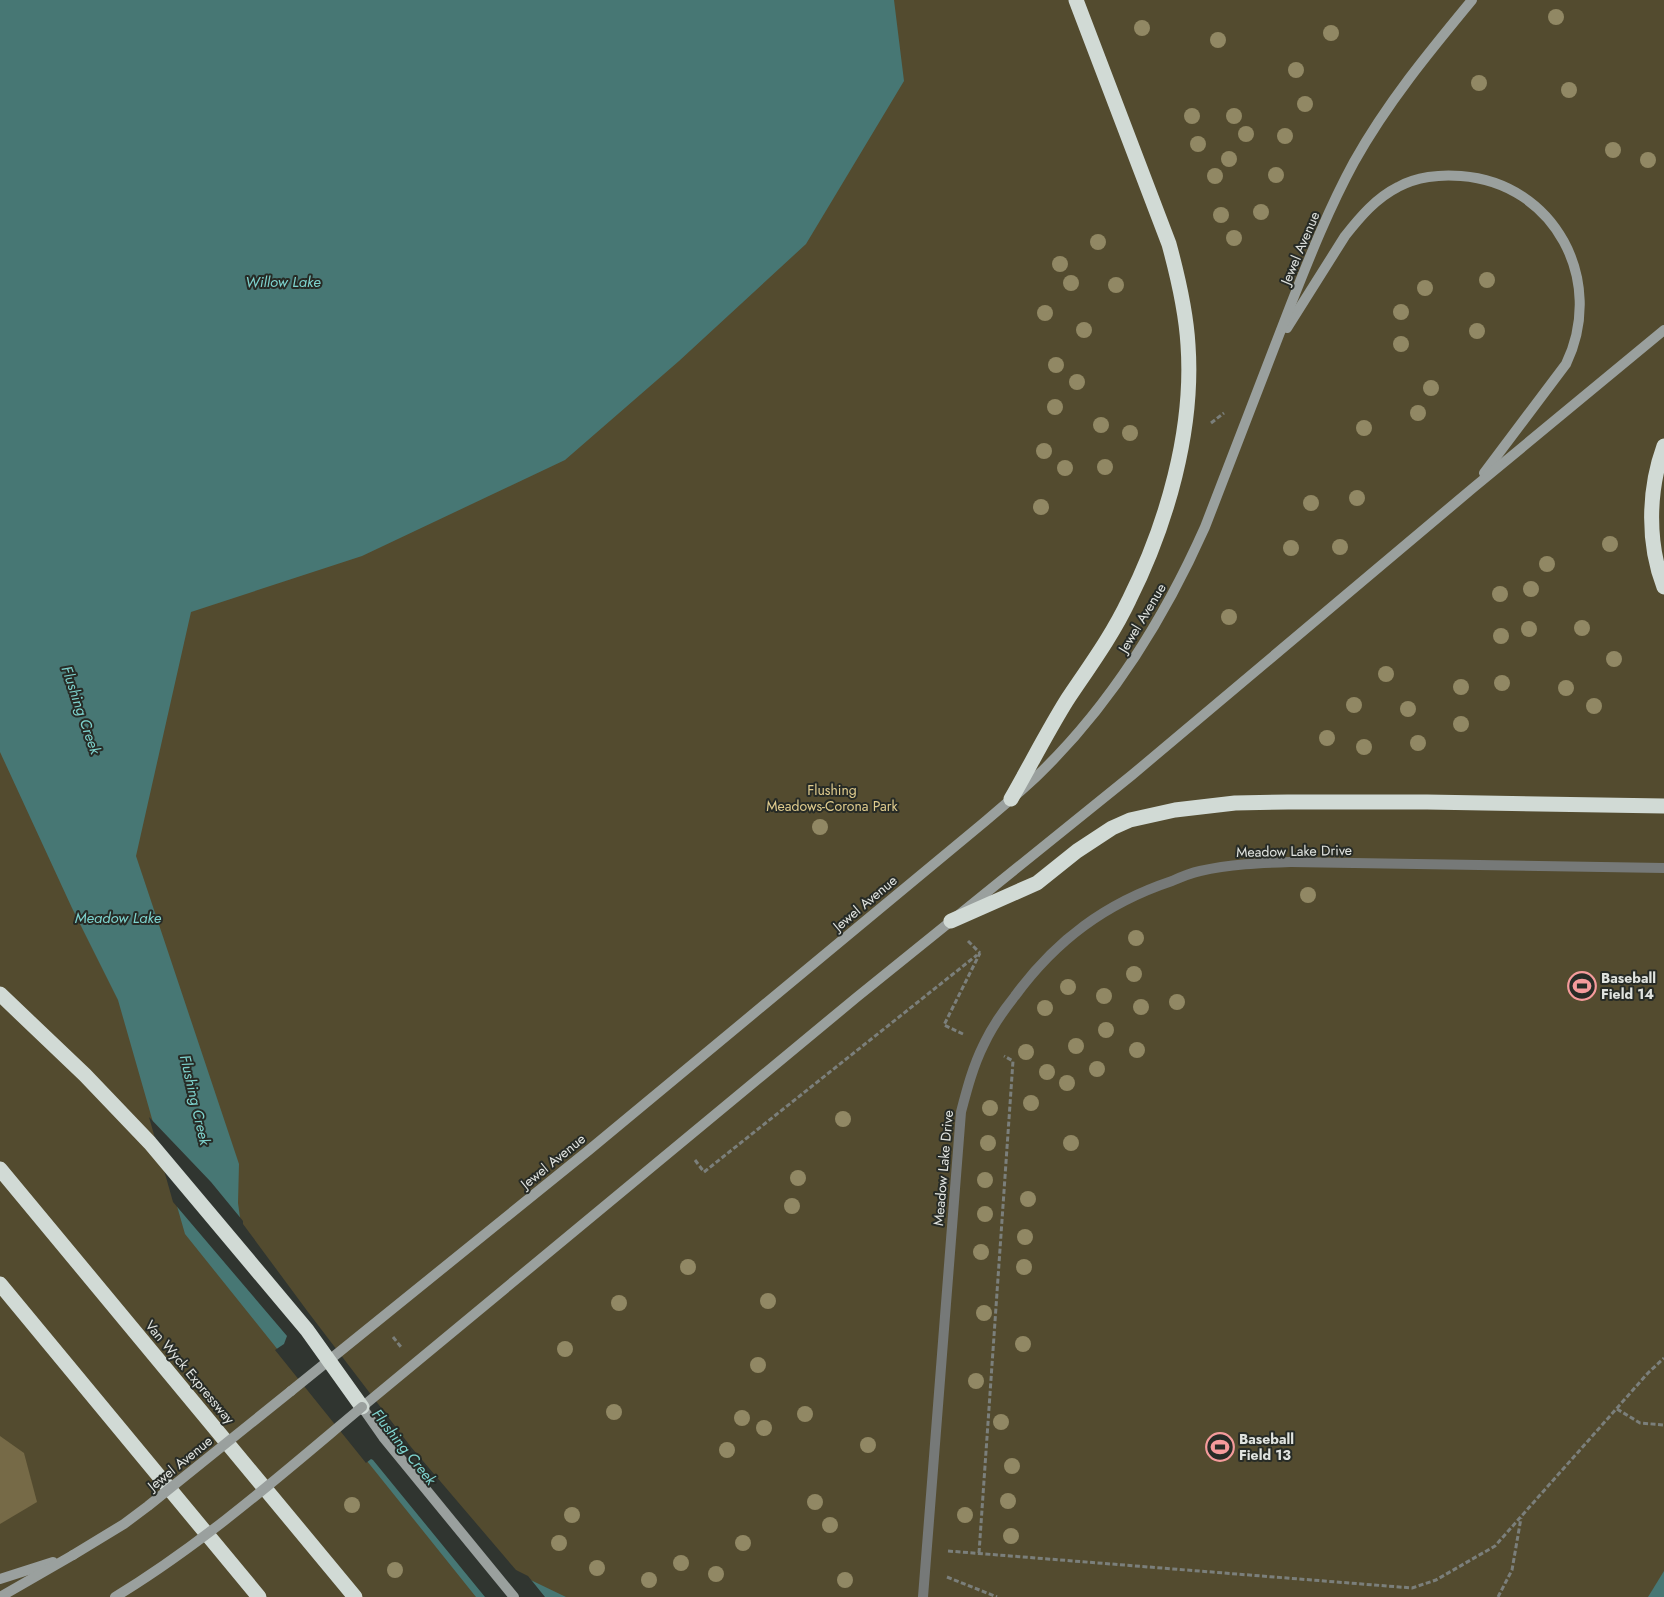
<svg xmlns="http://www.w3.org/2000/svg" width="1664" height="1597" font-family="Jost,sans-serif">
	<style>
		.green { fill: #534b2f }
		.forest { fill: #766a47 }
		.water { fill: #477774 }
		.pier { fill: #303530 }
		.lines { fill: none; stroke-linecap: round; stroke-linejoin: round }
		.path { stroke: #7b7f7b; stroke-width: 3; stroke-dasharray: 5 2.5; stroke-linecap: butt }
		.street { stroke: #767978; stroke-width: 10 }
		.secondary { stroke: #9aa09e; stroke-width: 10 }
		.highway { stroke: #d1dad5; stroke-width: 15 }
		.secondary-bridge { stroke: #9aa09e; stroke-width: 10 }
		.tree { fill: #918864 }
		.labels { text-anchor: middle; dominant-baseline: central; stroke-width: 4; stroke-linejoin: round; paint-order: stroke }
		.street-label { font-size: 14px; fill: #e0e3df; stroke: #272b26 }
		.park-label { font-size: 14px; fill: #e0cc8e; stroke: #272b26 }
		.poi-label { font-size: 14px; font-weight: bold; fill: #e0e3df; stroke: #272b26; text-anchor: start }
		.water-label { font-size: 15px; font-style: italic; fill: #7ed3ce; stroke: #272b26 }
	</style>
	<rect width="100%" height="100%" fill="#303530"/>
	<rect class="green" x="0" y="0" width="1664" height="1597"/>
	<polygon class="forest" points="0,1436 24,1453 37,1502 0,1524"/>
	<g class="water">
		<polygon points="0,0 894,0 904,81 806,244 679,361 565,460 362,556 191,612 136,856 239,1164 238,1203 241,1225 398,1434 514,1572 566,1597 476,1597 185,1234 118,1000 72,908 0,752"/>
		<polygon points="1664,1571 1664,1597 1648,1597"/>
	</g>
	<polygon class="pier" points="149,1117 211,1182 243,1221 243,1224 308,1312 411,1447 516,1570 528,1576 545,1597 485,1597 373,1460 371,1459 366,1463 275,1350 284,1344 287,1336 173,1202"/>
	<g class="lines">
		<g class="path">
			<polyline points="1211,423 1224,413"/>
			<polyline points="968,941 980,953"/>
			<polyline points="963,1034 944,1025 980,953"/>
			<polyline points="695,1160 704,1172 977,955"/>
			<polyline points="393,1337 401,1347"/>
			<polyline points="1617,1409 1640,1423 1664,1425"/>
			<polyline points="948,1551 1412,1588 1436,1580 1495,1546 1648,1373 1664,1358"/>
			<polyline points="979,1553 1013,1061 1004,1056"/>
			<polyline points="947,1577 997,1597"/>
			<polyline points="1498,1597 1512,1570 1521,1518"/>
		</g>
		<path class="street" d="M923 1597 961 1112C967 1089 973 1066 984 1044 992 1027 1003 1011 1015 996 1056 940 1106 903 1172 881 1181 877 1191 873 1200 871 1230 864 1261 863 1291 862L1664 868"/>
		<g class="secondary">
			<path d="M1287 328 1345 236C1360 217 1376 198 1398 187 1416 177 1440 174 1461 176 1555 183 1606 281 1566 364L1484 473"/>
			<path d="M291 1391 589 1150 982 824C1001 808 1019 793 1037 776 1110 706 1164 619 1205 527 1234 453 1262 378 1291 304 1310 256 1329 208 1354 162 1387 103 1429 52 1472 0"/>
			<polyline points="0,1579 53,1562"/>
			<polyline points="0,1597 73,1555"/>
			<polyline points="514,1597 383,1437 362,1407 857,997 1132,775 1473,488 1664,330"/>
		</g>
		<g class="highway">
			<path d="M1664 446C1648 490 1647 543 1664 587"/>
			<path d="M1011 799C1030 766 1047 732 1067 700 1089 667 1112 636 1129 600 1167 524 1194 430 1188 345 1186 310 1178 277 1169 244L1076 0"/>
			<polyline points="951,921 1037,883 1077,851 1112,828 1130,820 1175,810 1235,803 1288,802 1427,802 1664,806"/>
			<polyline points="0,994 85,1075 150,1143 307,1330 362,1407"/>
			<polyline points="0,1169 355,1597"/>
			<polyline points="0,1284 259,1597"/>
		</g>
		<g class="secondary-bridge">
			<polyline points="73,1555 124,1524 148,1506 291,1391"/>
			<path d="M115 1597C204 1543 282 1474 362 1407"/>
		</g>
	</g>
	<g class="tree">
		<circle cx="1556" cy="17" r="8"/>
		<circle cx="1142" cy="28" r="8"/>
		<circle cx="1331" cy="33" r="8"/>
		<circle cx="1218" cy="40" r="8"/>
		<circle cx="1296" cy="70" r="8"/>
		<circle cx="1479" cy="83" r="8"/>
		<circle cx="1569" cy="90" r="8"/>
		<circle cx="1305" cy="104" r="8"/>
		<circle cx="1192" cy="116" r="8"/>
		<circle cx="1234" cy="116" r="8"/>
		<circle cx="1246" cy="134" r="8"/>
		<circle cx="1285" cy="136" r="8"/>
		<circle cx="1198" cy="144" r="8"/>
		<circle cx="1613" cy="150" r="8"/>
		<circle cx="1229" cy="159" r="8"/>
		<circle cx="1648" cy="160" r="8"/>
		<circle cx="1276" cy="175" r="8"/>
		<circle cx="1215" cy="176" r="8"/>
		<circle cx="1261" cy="212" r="8"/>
		<circle cx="1221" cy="215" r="8"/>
		<circle cx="1234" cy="238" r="8"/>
		<circle cx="1098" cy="242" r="8"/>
		<circle cx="1060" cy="264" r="8"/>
		<circle cx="1487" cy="280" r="8"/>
		<circle cx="1071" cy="283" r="8"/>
		<circle cx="1116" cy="285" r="8"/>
		<circle cx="1425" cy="288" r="8"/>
		<circle cx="1401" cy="312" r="8"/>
		<circle cx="1045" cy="313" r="8"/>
		<circle cx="1084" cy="330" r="8"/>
		<circle cx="1477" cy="331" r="8"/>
		<circle cx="1401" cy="344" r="8"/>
		<circle cx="1056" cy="365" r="8"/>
		<circle cx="1077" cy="382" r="8"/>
		<circle cx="1431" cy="388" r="8"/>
		<circle cx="1055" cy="407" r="8"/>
		<circle cx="1418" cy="413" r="8"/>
		<circle cx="1101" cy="425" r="8"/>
		<circle cx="1364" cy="428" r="8"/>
		<circle cx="1130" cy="433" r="8"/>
		<circle cx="1044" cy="451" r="8"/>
		<circle cx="1105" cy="467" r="8"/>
		<circle cx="1065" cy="468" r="8"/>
		<circle cx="1357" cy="498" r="8"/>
		<circle cx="1311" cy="503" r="8"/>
		<circle cx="1041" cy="507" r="8"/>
		<circle cx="1610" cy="544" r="8"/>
		<circle cx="1340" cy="547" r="8"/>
		<circle cx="1291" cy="548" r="8"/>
		<circle cx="1547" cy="564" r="8"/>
		<circle cx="1531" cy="589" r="8"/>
		<circle cx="1500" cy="594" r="8"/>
		<circle cx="1229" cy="617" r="8"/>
		<circle cx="1582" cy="628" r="8"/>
		<circle cx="1529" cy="629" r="8"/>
		<circle cx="1501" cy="636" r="8"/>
		<circle cx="1614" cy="659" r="8"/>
		<circle cx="1386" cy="674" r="8"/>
		<circle cx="1502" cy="683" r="8"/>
		<circle cx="1461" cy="687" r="8"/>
		<circle cx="1566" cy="688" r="8"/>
		<circle cx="1354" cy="705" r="8"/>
		<circle cx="1594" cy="706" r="8"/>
		<circle cx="1408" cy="709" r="8"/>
		<circle cx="1461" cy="724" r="8"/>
		<circle cx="1327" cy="738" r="8"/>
		<circle cx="1418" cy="743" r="8"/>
		<circle cx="1364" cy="747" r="8"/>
		<circle cx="820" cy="827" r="8"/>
		<circle cx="1308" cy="895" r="8"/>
		<circle cx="1136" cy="938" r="8"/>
		<circle cx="1134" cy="974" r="8"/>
		<circle cx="1068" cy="987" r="8"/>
		<circle cx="1104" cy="996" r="8"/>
		<circle cx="1177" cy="1002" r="8"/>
		<circle cx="1141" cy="1007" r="8"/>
		<circle cx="1045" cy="1008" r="8"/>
		<circle cx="1106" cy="1030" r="8"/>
		<circle cx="1076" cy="1046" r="8"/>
		<circle cx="1137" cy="1050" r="8"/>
		<circle cx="1026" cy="1052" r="8"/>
		<circle cx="1097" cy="1069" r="8"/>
		<circle cx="1047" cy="1072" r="8"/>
		<circle cx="1067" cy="1083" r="8"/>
		<circle cx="1031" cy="1103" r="8"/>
		<circle cx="990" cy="1108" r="8"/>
		<circle cx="843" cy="1119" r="8"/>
		<circle cx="988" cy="1143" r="8"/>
		<circle cx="1071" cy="1143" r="8"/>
		<circle cx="798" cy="1178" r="8"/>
		<circle cx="985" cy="1180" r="8"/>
		<circle cx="1028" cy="1199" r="8"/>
		<circle cx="792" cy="1206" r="8"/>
		<circle cx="985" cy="1214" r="8"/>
		<circle cx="1025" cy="1237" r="8"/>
		<circle cx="981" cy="1252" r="8"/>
		<circle cx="688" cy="1267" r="8"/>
		<circle cx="1024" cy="1267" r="8"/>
		<circle cx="768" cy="1301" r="8"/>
		<circle cx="619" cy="1303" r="8"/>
		<circle cx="984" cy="1313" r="8"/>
		<circle cx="1023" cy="1344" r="8"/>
		<circle cx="565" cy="1349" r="8"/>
		<circle cx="758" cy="1365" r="8"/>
		<circle cx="976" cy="1381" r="8"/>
		<circle cx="614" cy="1412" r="8"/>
		<circle cx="805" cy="1414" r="8"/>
		<circle cx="742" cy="1418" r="8"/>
		<circle cx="1001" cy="1422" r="8"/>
		<circle cx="764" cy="1428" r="8"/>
		<circle cx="868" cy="1445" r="8"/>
		<circle cx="727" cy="1450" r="8"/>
		<circle cx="1012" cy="1466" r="8"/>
		<circle cx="1008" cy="1501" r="8"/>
		<circle cx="815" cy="1502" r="8"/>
		<circle cx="352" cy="1505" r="8"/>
		<circle cx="572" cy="1515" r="8"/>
		<circle cx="965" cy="1515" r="8"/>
		<circle cx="830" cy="1525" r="8"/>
		<circle cx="1011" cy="1536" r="8"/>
		<circle cx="559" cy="1543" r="8"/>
		<circle cx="743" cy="1543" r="8"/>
		<circle cx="681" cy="1563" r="8"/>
		<circle cx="597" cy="1568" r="8"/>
		<circle cx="395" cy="1570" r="8"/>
		<circle cx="716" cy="1574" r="8"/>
		<circle cx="649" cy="1580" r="8"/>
		<circle cx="845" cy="1580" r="8"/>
	</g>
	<defs>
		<symbol id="stadium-ring" viewBox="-11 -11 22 22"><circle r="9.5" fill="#272b26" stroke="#f59b9c" stroke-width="1.5"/><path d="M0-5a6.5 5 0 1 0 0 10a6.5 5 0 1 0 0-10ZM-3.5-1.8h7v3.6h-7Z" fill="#f59b9c"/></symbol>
	</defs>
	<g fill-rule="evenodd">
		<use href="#stadium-ring" x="1566" y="970" width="32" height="32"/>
		<use href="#stadium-ring" x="1204" y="1431" width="32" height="32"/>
	</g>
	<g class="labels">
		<g class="street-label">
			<text transform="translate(1300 248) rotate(-67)">Jewel Avenue</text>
			<text transform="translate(1142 618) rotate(-59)">Jewel Avenue</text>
			<text transform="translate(1294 851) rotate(-1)">Meadow Lake Drive</text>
			<text transform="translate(865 903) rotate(-40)">Jewel Avenue</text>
			<text transform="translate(553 1161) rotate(-39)">Jewel Avenue</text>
			<text transform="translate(943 1168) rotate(-85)">Meadow Lake Drive</text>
			<text transform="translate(190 1372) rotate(50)">Van Wyck Expressway</text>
			<text transform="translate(180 1463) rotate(-39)">Jewel Avenue</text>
		</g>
		<g class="park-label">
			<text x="832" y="790">Flushing<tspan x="832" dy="16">Meadows-Corona Park</tspan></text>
		</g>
		<g class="poi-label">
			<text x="1601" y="978">Baseball<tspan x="1601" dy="16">Field 14</tspan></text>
			<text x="1239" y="1439">Baseball<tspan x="1239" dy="16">Field 13</tspan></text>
		</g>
		<g class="water-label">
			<text x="283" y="282">Willow Lake</text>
			<text transform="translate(81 710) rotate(71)">Flushing Creek</text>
			<text x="118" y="918">Meadow Lake</text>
			<text transform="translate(195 1100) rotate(77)">Flushing Creek</text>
			<text transform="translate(404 1447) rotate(51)">Flushing Creek</text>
		</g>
	</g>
</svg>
